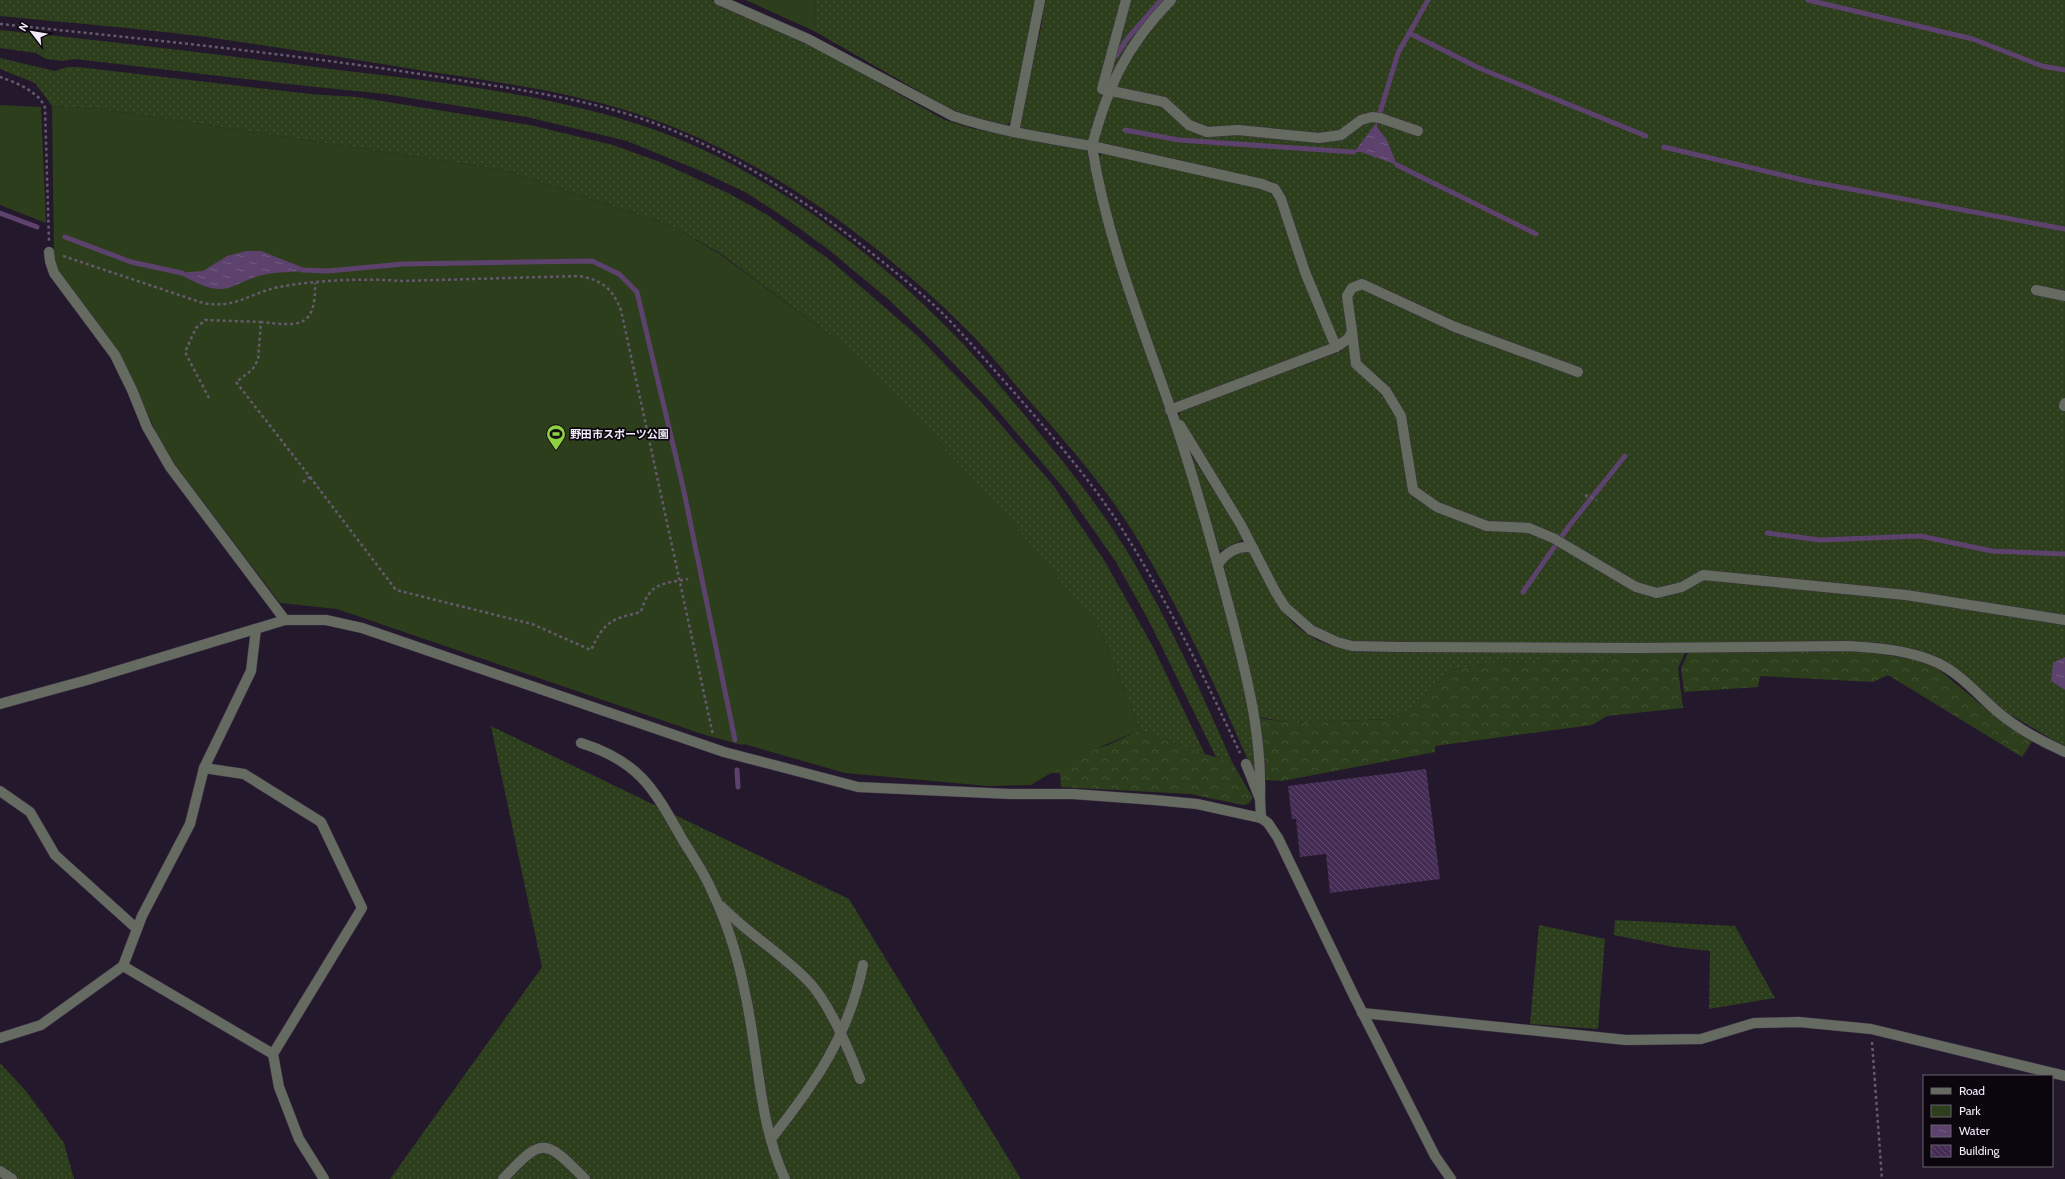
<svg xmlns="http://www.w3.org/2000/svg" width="2065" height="1179" font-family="Cabin,'Noto Sans JP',sans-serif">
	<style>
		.grass { fill: url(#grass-dots) }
		.forest { fill: url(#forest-crowns) }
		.park { fill: #2d3e1c }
		.water { fill: url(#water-ripples) }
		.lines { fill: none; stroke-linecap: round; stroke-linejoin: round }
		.stream { stroke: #5c426c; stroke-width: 5 }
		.building { fill: url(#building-back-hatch) }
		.minor-casing { stroke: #413549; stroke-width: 11 }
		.path { stroke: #655a6d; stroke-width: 2.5; stroke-dasharray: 3 3; stroke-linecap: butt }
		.minor { stroke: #656b60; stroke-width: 10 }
		.labels { text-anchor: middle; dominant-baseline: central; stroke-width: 3.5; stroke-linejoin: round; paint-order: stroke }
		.poi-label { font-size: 11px; font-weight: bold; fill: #f2eaf8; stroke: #0b060e; text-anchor: start }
	</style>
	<defs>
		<pattern id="grass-dots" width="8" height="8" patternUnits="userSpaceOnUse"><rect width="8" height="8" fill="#2d3e1c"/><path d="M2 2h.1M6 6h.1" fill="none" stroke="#425132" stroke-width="1.8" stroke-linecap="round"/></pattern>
		<pattern id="forest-crowns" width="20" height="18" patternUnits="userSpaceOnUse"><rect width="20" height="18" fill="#2d3e1c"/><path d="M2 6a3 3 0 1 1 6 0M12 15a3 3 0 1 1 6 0" fill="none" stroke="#425132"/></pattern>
		<pattern id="water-ripples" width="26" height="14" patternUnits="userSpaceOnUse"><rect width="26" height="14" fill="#5c426c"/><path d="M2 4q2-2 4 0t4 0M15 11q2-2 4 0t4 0" fill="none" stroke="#745d82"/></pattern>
		<pattern id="building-back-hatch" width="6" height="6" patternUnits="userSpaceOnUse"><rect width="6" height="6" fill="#452c54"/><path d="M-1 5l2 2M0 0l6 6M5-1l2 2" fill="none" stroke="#604b6d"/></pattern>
	</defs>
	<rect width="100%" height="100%" fill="#24182c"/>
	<g class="grass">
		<path d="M0 0H711L827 54 945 120 971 128 1087 151 1104 225 1119 276 1194 494 1227 612 1247 699 1258 783C1222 700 1185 617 1138 540 1106 487 1066 442 1025 396 1008 376 991 355 973 336 885 247 770 161 652 119 577 92 497 82 419 70 348 58 277 47 206 37 138 28 69 23 0 16Z"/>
		<polygon points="816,0 1036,0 1011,121 1007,125 974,117 948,108 814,31"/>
		<path d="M1045 0H2065V747L2004 711 1925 653 1912 649 1875 642 1551 644 1353 641C1332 636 1313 628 1297 613 1273 590 1264 554 1247 526 1225 489 1201 454 1178 418L1181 410 1342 351 1308 269 1280 187 1271 181 1258 178 1090 140 1021 129V117L1041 27Z"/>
		<path d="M0 30C111 41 221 55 331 69 439 82 555 94 658 131 769 171 886 261 966 347 987 370 1007 394 1027 418 1065 463 1102 509 1133 561 1171 626 1202 693 1232 762L1216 757 1149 621 1116 562 1067 492 992 404 935 344 888 299 829 250 785 218 747 193 698 170 627 141 527 117 385 94 288 84 75 59 62 61 46 59 36 53 0 48Z"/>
		<polygon points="0,58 55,71 67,67 78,67 310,94 357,97 530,125 613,145 660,162 728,193 766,214 830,260 919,337 983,404 1053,485 1104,560 1152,645 1205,754 1140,730 1100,629 1012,523 931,434 841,343 720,253 670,225 504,170 100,109 52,106 35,83 0,69"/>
		<polygon points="1102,153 1266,189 1275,196 1299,270 1329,342 1328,347 1171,404 1116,235 1098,158"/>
		<polygon points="1190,453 1244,539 1220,551 1189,454"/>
		<path d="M1248 551 1251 553C1280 612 1295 646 1366 652L1618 653 1609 659 1546 658 1538 663 1488 662 1479 666 1450 670 1430 687 1422 701 1416 707 1388 719 1293 723 1259 717 1224 567C1225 558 1240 552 1248 551Z"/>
		<polygon points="491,726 849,899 1021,1179 390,1179 542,967"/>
		<polygon points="1615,920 1735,926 1775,998 1709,1009 1710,951 1674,947 1614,935"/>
		<polygon points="1539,925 1605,939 1598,1029 1530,1024"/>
		<polygon points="0,1063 26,1091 64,1143 74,1179 0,1179"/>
	</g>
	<g class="forest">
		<polygon points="1861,651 1912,659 1937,668 1997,718 2033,740 2022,757 1888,675 1873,682 1760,676 1758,687 1684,692 1681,668 1688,653"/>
		<polygon points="1618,653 1685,653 1678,668 1683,708 1607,716 1592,725 1435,746 1435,752 1282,781 1266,780 1259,718 1293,723 1388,719 1416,707 1422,701 1430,687 1450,670 1479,666 1488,662 1538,663 1546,658 1609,659"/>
		<polygon points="1140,730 1205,754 1232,762 1253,798 1248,804 1243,805 1190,794 1061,787 1060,773 1006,773 1108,745"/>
	</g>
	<g class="park">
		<polygon points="745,0 816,0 814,31 750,2"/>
		<polygon points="0,105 41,107 46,223 0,205"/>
		<polygon points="52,106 100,109 504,170 670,225 720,254 841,343 931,434 1012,523 1100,629 1140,730 1079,756 1031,785 988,786 845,773 744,744 742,745 705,735 337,609 280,603 176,466 158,436 119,352 56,267 54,257"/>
	</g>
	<g class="water">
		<polygon points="1377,122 1377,127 1387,140 1397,165 1361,152 1354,152"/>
		<path d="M246 251H261L309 270C293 273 278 271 263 275 252 277 242 283 231 287 212 294 194 281 177 273L203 271 227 256Z"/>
		<polygon points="2065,657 2065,690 2051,681 2053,663"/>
	</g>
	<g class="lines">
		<g class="stream">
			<polyline points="1808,0 1973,39 2042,66 2065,70"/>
			<polyline points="1409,33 1479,68 1646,136"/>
			<polyline points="1116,56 1127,39 1161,0"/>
			<polyline points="1378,119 1398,53 1428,0"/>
			<polyline points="1125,130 1179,140 1354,152"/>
			<polyline points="1664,147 1807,181 2065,229"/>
			<polyline points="1397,165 1536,234"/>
			<polyline points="0,213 37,227"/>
			<polyline points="65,237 131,262 182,273"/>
			<polyline points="302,270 328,271 403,264 592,261 619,274 637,292 683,487 735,740"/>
			<polyline points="1767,533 1820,540 1920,536 1992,551 2065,554"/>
			<polyline points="1523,592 1569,526 1625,456"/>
			<polyline points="737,770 738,787"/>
		</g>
	</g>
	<polygon class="building" points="1426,769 1440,879 1330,893 1326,854 1300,857 1296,819 1292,819 1288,786"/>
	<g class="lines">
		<defs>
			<g id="minor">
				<path d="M719 0 808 39 953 116C998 131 1045 138 1092 146 1106 237 1141 323 1171 410 1194 477 1213 546 1231 615 1247 677 1262 734 1260 799"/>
				<polyline points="1126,0 1102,89 1164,102 1189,125 1207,132 1238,130 1319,138 1341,135 1361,120 1372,117 1380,118 1418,131"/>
				<polyline points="1014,132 1040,0"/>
				<polyline points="49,252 50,261 54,273 115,355 132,390 147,427 170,467 285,620"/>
				<polyline points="2036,290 2065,296"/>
				<polyline points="1352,331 1356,364 1386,391 1401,416 1413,490 1437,507 1487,526 1529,528 1553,538 1636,587 1657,593 1682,587 1703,575 1906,595 2065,620"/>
				<polyline points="1336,347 1348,339 1352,331 1347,296 1352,288 1362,284 1455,327 1578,372"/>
				<polyline points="2064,406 2065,403"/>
				<path d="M1170 410 1336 347 1305 272 1281 199 1275 189 1262 184 1092 146C1108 85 1127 45 1171 0"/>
				<path d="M1180 425 1241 525 1275 591 1285 607 1311 630 1337 642 1352 646 1399 647 1638 648 1848 646C1879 648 1909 650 1938 663 1961 674 1980 697 1999 713 2018 729 2043 742 2065 752"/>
				<path d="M1218 565C1224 553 1240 544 1253 548"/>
				<polyline points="0,704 87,680 285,620 326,620 362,628 724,752 858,787 1010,794 1073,794 1155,800 1197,804 1261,818 1268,823 1278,838 1354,996 1435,1156 1451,1179"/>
				<path d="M581 743C638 761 653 787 681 837 691 854 703 871 711 889 727 922 738 957 745 993 759 1055 758 1121 785 1179"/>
				<polyline points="1246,764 1260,799 1261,818"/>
				<polyline points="204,768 244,774 321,822 362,908 273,1054"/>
				<polyline points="0,791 30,812 55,855 137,929"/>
				<path d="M721 906C747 933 781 953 807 980 828 1000 850 1052 860 1079"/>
				<polyline points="123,966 273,1054 279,1087 299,1139 324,1179"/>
				<polyline points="1362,1013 1626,1040 1701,1039 1754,1023 1799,1022 1871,1029 2065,1076"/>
				<polyline points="0,1038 41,1025 123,966 142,916 190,824 204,768 251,671 256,629"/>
				<path d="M771 1139C816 1082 848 1037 863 965"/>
				<polyline points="0,1171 12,1179"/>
				<path d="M503 1179C543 1136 545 1139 585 1179"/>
			</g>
		</defs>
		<use href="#minor" class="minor-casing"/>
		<g class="path">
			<path d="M0 24C146 39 294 54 439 77 513 89 589 98 659 125 743 157 819 210 889 267 908 283 930 300 947 318 972 344 996 372 1020 399 1059 444 1098 489 1129 540 1171 608 1206 681 1240 753"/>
			<path d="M0 77C15 82 40 92 45 108L49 241"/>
			<path d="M63 256 203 303C237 309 249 293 279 287 316 280 364 278 401 281L579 276C602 280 612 288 621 310L713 735"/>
			<polyline points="209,398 185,352 196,328 205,320 261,322"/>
			<path d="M310 477 396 590 532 624 591 650C604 622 611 619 641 612 649 583 661 584 688 579"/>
			<path d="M303 482 310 477 236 382 252 370 258 360 261 322C299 326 316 329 315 283"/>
			<polyline points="1585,495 1597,500"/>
			<polyline points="1872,1042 1882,1179"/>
		</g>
		<use href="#minor" class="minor"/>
	</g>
	<defs>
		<symbol id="stadium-pin" viewBox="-11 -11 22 30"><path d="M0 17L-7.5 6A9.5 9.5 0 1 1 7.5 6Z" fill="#8ece43" stroke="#0b060e"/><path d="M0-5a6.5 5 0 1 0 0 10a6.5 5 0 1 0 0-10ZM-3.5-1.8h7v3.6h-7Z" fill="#111"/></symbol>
	</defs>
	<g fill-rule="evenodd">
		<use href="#stadium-pin" x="545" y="423" width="22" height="30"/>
	</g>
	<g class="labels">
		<g class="poi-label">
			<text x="570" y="434">野田市スポーツ公園</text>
		</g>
	</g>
	<rect x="1923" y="1075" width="130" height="92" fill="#0b060e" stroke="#67616c"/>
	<rect x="1931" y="1088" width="20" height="6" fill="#656b60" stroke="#67616c"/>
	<text x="1959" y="1095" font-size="12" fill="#f2eaf8">Road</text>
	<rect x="1931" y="1105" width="20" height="12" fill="#2d3e1c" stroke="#67616c"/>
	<text x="1959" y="1115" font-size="12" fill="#f2eaf8">Park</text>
	<rect x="1931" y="1125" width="20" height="12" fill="url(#water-ripples)" stroke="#67616c"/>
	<text x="1959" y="1135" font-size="12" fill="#f2eaf8">Water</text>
	<rect x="1931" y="1145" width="20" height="12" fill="url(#building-back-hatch)" stroke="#67616c"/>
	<text x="1959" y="1155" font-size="12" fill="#f2eaf8">Building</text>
	<g transform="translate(32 32) rotate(301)" stroke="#0b060e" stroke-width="3" paint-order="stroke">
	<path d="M0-3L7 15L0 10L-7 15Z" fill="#f2eaf8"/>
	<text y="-6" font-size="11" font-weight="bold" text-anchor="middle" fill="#f2eaf8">N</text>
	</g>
</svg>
